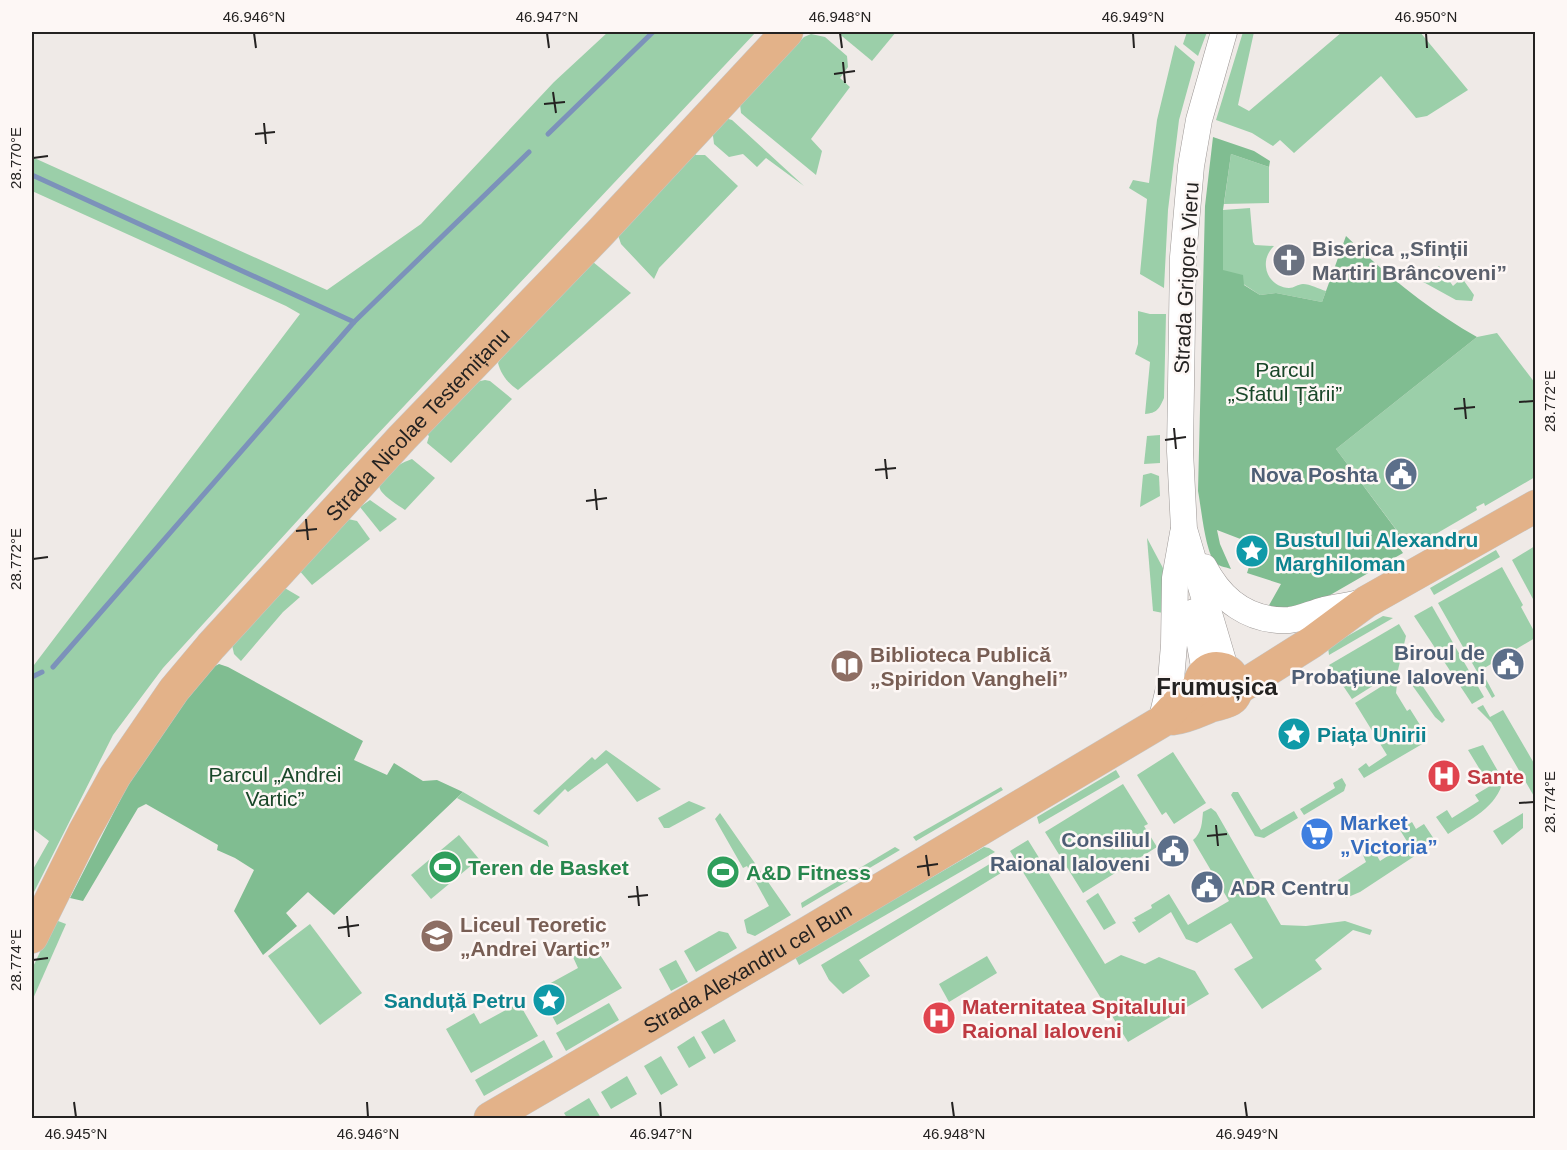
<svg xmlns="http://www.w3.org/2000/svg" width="1567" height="1150" font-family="Arial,sans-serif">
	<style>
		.green { fill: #9bcfa9 }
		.forest { fill: #80bd91 }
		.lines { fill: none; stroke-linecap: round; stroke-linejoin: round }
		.stream { stroke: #7c92ba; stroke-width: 5 }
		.minor-casing { stroke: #9b9694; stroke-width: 27 }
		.major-casing { stroke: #c6c6c5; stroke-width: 33 }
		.minor { stroke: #fff; stroke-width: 26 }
		.major { stroke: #e3b289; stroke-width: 32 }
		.ticks { fill: none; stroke: #242221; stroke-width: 2 }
		.labels { text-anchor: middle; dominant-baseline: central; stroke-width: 5; stroke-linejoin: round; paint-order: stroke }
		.worship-label { font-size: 21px; font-weight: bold; fill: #5b616d; stroke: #fdf7f5; text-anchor: start }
		.street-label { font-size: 21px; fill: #242221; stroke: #fdf7f5 }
		.park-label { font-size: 21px; fill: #194729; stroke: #fdf7f5 }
		.service-label { font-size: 21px; font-weight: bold; fill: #4e5e75; stroke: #fdf7f5; text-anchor: end }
		.culture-label { font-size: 21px; font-weight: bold; fill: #0d838f; stroke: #fdf7f5; text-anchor: start }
		.education-label { font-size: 21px; font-weight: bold; fill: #785e54; stroke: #fdf7f5; text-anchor: start }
		.health-label { font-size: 21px; font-weight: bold; fill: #be3a42; stroke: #fdf7f5; text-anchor: start }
		.shop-label { font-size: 21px; font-weight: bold; fill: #366cbe; stroke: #fdf7f5; text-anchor: start }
		.leisure-label { font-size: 21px; font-weight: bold; fill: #27864d; stroke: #fdf7f5; text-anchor: start }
		.quarter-label { font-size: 24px; font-weight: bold; fill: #242221; stroke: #fdf7f5 }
		.neatline { fill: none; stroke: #242221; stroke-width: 2 }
		.ticks-label { font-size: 15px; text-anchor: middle; fill: #242221 }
	</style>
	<rect width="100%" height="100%" fill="#efeae7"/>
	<g class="green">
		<polygon points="608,32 756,32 341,473 163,668 113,735 32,896 32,871 49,841 32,828 32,666 34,665 300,314 286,306 32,191 32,157 327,290 421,224 554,82"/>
		<polygon points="837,32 896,32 872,61"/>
		<polygon points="1187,32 1207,32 1198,56 1183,44"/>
		<polygon points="1243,32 1254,32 1238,105 1249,111 1342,32 1420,32 1468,90 1427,116 1416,118 1381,76 1294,153 1280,140 1273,146 1252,133 1216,120"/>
		<polygon points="811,34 825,37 847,56 848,67 840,78 850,87 811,139 822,151 816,175 748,119 741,113 740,104 795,46 804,37"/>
		<polygon points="1175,45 1195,62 1179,120 1168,210 1164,288 1140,274 1147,199 1129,188 1133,180 1149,183 1157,120"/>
		<polygon points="725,118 732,120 804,186 766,158 757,167 743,154 729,157 714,144 713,136 708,133"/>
		<polygon points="692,151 696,155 705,155 738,186 659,268 654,279 621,244 618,235"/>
		<polygon points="1231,154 1269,167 1269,203 1224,204"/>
		<path d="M1250 208 1253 242 1255 245 1274 246C1268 252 1265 259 1266 267 1267 279 1278 288 1289 288 1294 288 1298 284 1303 284 1310 284 1319 289 1326 291L1322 302 1276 293 1260 295 1222 270 1223 210Z"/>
		<path d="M593 262 631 293 518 390C508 383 501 375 498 363L514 340Z"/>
		<polygon points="1439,266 1453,286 1462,278 1474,295 1472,301 1456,300 1407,273 1410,268 1430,273"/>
		<path d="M1138 311 1150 314H1166L1164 398C1159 409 1157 413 1145 414L1150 362 1135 354 1138 344Z"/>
		<polygon points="1497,333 1535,383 1535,477 1485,506 1484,503 1476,507 1477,510 1422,542 1420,540 1407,544 1336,449 1477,337"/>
		<polygon points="485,380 490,381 512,399 451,463 427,443 429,436 426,433 476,382"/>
		<polygon points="1160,435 1160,463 1144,464 1147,436"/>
		<path d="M412 459 435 478 405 510C398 505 386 498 381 491 372 477 403 462 412 459Z"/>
		<polygon points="1151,473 1159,476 1160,496 1140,507 1143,475"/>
		<polygon points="370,500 397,519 380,532 360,507"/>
		<polygon points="348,519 357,521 370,539 312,585 298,569"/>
		<polygon points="1147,538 1164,570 1163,613 1153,611"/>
		<polygon points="1535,546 1536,598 1533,599 1512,560"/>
		<polygon points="1496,550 1500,557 1434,595 1430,588"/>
		<polygon points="1502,567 1523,605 1521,607 1535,633 1535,638 1481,670 1495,696 1492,698 1438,603"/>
		<polygon points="283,587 300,597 283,612 241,661 234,654 232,645"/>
		<polygon points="1432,606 1484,697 1472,704 1414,616"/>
		<polygon points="1383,616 1393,618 1329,655 1328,647"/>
		<polygon points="1399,624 1406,636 1398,670 1352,699 1329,665"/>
		<polygon points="1398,676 1396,693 1407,711 1410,709 1427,736 1424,743 1364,778 1358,769 1366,763 1369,767 1387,755 1355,703"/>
		<polygon points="1418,679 1445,720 1442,723 1435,717 1412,685 1414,680"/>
		<polygon points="1483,705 1490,717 1503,710 1535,765 1535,798 1491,722 1477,708"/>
		<path d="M1483 745 1503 780C1498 807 1469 820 1448 834L1436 817 1447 810 1452 818 1479 801 1475 795 1490 786 1468 750Z"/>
		<polygon points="606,750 661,789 637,802 607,763 568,792 565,789 539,815 533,811 592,757 595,760"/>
		<polygon points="1173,752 1206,803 1174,824 1166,812 1162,815 1137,775"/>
		<polygon points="1116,770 1120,777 1039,824 1037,817"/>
		<polygon points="1342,778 1346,785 1344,791 1304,815 1300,809 1335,788 1333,783"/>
		<polygon points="1123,784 1148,824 1144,826 1157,847 1083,893 1045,832"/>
		<polygon points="1001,787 1003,790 916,841 913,837"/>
		<polygon points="463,792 547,841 549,847 457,798"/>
		<polygon points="1233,792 1238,792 1261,830 1294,811 1298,818 1264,838 1255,836 1231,795"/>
		<polygon points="689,801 706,808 669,828 664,828 658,818"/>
		<path d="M1211 808 1216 812 1281 925 1306 926 1345 921 1372 930 1370 935 1353 930 1315 960 1322 969 1262 1009 1234 969 1253 958 1231 923 1197 943 1186 939 1171 912 1139 933 1132 922 1136 921 1134 918 1152 908 1151 905 1169 894 1188 925 1229 901 1193 840C1202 833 1202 822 1203 812Z"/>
		<polygon points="720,813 791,915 755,936 747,933 744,920 769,906 747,866 743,868 715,819"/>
		<polygon points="1523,813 1523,828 1502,845 1493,831"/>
		<polygon points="1412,822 1416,829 1424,824 1436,842 1360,892 1346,898 1338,880 1366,862 1363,855 1373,849 1380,861 1408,843 1400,830"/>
		<polygon points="459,835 479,859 431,899 411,875"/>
		<polygon points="1028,840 1105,964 1121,955 1145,964 1159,957 1195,971 1209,994 1128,1042 1010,851"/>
		<polygon points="895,847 900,850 802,908 801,903"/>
		<polygon points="984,847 989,848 995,852 799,965 795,957"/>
		<polygon points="998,859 1002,864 1001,873 859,960 870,976 843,994 829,980 821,965"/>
		<polygon points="1098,893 1116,923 1104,930 1086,901"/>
		<polygon points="58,921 66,924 32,1001 32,969 53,924"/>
		<polygon points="310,924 362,993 320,1025 268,956"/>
		<polygon points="719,931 728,933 737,948 696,972 684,951"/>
		<polygon points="594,946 622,988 557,1025 538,990 578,968 573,957"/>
		<polygon points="987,956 997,973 949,1002 939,984"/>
		<polygon points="676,960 688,982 671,991 659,969"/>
		<polygon points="519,1003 538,1036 471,1073 446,1029 474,1013 480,1024"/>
		<polygon points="609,1003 619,1020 566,1051 556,1033"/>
		<polygon points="724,1019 736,1041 714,1054 701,1032"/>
		<polygon points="694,1036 706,1058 689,1068 677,1047"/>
		<polygon points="544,1040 553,1057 484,1096 475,1080"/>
		<polygon points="661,1056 678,1085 661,1095 644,1066"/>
		<polygon points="627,1076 637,1094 611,1109 601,1092"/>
		<polygon points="589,1098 601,1118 567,1118 564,1113"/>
	</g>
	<g class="forest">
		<path d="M1213 137 1254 151 1270 161 1269 167 1231 154 1223 210V270L1243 275 1244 285 1260 295 1276 293 1322 302 1346 236C1385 274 1429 310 1477 337L1336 449 1403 539 1396 543 1403 553 1325 598 1298 608 1268 607 1281 584 1247 573 1256 545 1217 530 1220 544 1231 569C1225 567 1217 566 1214 561 1205 549 1201 506 1198 491L1205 206Z"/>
		<polygon points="219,664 228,667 363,741 354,760 387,775 394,763 423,781 437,780 463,792 334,915 308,892 286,913 297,926 263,955 234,911 254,870 235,858 217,850 218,845 146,804 138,808 83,901 70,898 138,765 193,690 213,667"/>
	</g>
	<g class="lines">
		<g class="stream">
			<polyline points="548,134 653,32"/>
			<polyline points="32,175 354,322"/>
			<polyline points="53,667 354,322 529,152"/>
			<polyline points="32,677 42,672"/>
		</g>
		<defs>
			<g id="minor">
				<polyline points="1224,32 1199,120 1191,166 1183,257 1180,451 1184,529 1226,671"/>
				<path d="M1204 567C1221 600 1249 622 1289 620 1301 619 1312 613 1324 610 1338 607 1352 605 1365 602"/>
				<polyline points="1194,612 1205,672"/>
				<polyline points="1161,722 1171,680 1174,645 1175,578 1183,533"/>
			</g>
			<g id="major">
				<polyline points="1236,690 1312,642 1366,602 1536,506"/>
				<path d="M1173 719C1187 717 1197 712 1209 707 1220 702 1241 705 1235 682 1233 676 1229 671 1223 669 1200 662 1190 693 1209 704"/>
				<path id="s1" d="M32 937 84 832 115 776 174 690 211 646 402 438 599 234 787 32"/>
				<path id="s2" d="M490 1118 805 934 1161 722 1181 700 1198 689"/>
			</g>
		</defs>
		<use href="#minor" class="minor-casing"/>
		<use href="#major" class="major-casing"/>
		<use href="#minor" class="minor"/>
		<use href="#major" class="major"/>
	</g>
	<path class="ticks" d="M254 33 256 48M547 33 549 48M840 33 842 48M1133 33 1134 48M1426 33 1427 48M843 62 845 83M834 74 855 71M553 92 556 113M544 104 565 102M264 123 266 144M255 134 275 132M33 158 48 156M1464 398 1466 419M1519 402 1534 401M1454 409 1475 407M1174 428 1176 449M1165 440 1186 437M885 459 887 479M875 470 896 468M595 489 597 510M586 501 607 498M306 519 308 540M296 531 317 529M33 559 48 557M1519 803 1534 802M1216 825 1218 846M1207 836 1227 834M926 855 929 876M917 867 938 864M637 886 639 906M628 897 648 895M347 916 349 937M338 928 359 925M33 960 48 958M74 1102 76 1117M367 1102 368 1117M660 1102 661 1117M952 1102 954 1117M1245 1102 1247 1117"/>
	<defs>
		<symbol id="church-disc" viewBox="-11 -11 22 22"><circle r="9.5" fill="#6b7280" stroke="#fdf7f5"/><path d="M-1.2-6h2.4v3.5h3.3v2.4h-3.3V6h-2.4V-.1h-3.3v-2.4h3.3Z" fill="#fff"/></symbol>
		<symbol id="civic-disc" viewBox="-11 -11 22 22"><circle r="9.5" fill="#5c6f8a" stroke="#fdf7f5"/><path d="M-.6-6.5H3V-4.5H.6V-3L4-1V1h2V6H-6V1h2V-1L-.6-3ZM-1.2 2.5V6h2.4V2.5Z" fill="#fff"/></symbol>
		<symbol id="sight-disc" viewBox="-11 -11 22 22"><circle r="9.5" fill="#0f9aa8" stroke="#fdf7f5"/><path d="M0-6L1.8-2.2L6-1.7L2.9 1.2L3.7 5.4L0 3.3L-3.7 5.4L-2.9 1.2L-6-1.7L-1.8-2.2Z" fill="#fff"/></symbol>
		<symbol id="library-disc" viewBox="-11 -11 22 22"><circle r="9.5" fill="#8d6e63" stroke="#fdf7f5"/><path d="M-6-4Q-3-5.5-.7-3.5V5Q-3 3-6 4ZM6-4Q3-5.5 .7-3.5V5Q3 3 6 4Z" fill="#fff"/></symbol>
		<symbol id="hospital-disc" viewBox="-11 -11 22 22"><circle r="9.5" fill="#e0444e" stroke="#fdf7f5"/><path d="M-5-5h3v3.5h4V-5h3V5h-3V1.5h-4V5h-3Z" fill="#fff"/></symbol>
		<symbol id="supermarket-disc" viewBox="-11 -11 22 22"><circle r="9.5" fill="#3f7fe0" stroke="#fdf7f5"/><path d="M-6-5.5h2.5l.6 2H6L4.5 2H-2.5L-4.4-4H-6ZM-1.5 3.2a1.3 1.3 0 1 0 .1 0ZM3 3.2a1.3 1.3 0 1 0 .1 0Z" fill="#fff"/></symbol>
		<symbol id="stadium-disc" viewBox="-11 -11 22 22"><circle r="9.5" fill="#2e9e5b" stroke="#fdf7f5"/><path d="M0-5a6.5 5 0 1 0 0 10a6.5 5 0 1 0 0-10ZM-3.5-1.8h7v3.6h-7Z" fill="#fff"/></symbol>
		<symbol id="school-disc" viewBox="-11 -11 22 22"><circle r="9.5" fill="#8d6e63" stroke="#fdf7f5"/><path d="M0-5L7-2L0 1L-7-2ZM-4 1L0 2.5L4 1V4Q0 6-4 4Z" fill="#fff"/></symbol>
	</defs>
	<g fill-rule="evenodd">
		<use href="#church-disc" x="1270" y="241" width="38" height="38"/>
		<use href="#civic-disc" x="1382" y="455" width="38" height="38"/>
		<use href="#sight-disc" x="1233" y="532" width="38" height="38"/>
		<use href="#civic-disc" x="1489" y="645" width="38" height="38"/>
		<use href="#library-disc" x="828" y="647" width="38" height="38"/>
		<use href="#sight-disc" x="1275" y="715" width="38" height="38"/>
		<use href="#hospital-disc" x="1425" y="757" width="38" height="38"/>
		<use href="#supermarket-disc" x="1298" y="815" width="38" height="38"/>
		<use href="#civic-disc" x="1154" y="832" width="38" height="38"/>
		<use href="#stadium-disc" x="426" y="848" width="38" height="38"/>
		<use href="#stadium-disc" x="704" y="853" width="38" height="38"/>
		<use href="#civic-disc" x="1188" y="868" width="38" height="38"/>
		<use href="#school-disc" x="418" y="917" width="38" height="38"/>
		<use href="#sight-disc" x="530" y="981" width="38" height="38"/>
		<use href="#hospital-disc" x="920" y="999" width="38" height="38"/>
	</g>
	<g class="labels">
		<g class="worship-label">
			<text x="1312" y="248">Biserica „Sfinții<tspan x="1312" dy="24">Martiri Brâncoveni”</tspan></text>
		</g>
		<g class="street-label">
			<text transform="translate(1186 278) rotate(-87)">Strada Grigore Vieru</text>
			<text stroke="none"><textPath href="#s1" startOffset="646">Strada Nicolae Testemițanu</textPath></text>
			<text stroke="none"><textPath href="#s2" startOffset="298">Strada Alexandru cel Bun</textPath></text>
		</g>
		<g class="park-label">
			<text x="1285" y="369">Parcul<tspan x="1285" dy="24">„Sfatul Țării”</tspan></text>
			<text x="275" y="774">Parcul „Andrei<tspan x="275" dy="24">Vartic”</tspan></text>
		</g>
		<g class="service-label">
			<text x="1378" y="474">Nova Poshta</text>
			<text x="1485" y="652">Biroul de<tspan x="1485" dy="24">Probațiune Ialoveni</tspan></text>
			<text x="1150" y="839">Consiliul<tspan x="1150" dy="24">Raional Ialoveni</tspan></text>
			<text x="1230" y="887" text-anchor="start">ADR Centru</text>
		</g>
		<g class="culture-label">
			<text x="1275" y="539">Bustul lui Alexandru<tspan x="1275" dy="24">Marghiloman</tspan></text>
			<text x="1317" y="734">Piața Unirii</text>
			<text x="526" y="1000" text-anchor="end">Sanduță Petru</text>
		</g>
		<g class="education-label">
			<text x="870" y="654">Biblioteca Publică<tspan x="870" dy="24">„Spiridon Vangheli”</tspan></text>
			<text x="460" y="924">Liceul Teoretic<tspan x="460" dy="24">„Andrei Vartic”</tspan></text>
		</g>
		<g class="health-label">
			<text x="1467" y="776">Sante</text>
			<text x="962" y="1006">Maternitatea Spitalului<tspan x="962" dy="24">Raional Ialoveni</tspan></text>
		</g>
		<g class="shop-label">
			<text x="1340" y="822">Market<tspan x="1340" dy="24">„Victoria”</tspan></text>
		</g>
		<g class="leisure-label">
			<text x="468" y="867">Teren de Basket</text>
			<text x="746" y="872">A&amp;D Fitness</text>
		</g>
		<g class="quarter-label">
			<text x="1217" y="686">Frumușica</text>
		</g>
	</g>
	<rect width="1567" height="1150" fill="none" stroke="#fdf7f5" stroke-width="66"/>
	<rect x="33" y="33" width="1501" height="1084" class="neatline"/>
	<g class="ticks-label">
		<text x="254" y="22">46.946°N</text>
		<text x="547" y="22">46.947°N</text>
		<text x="840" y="22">46.948°N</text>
		<text x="1133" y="22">46.949°N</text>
		<text x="1426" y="22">46.950°N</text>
		<text transform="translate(16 158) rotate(-90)" y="5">28.770°E</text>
		<text transform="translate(1550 401) rotate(-90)" y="5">28.772°E</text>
		<text transform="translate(16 559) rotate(-90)" y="5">28.772°E</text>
		<text transform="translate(1550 802) rotate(-90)" y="5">28.774°E</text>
		<text transform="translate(16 960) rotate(-90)" y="5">28.774°E</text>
		<text x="76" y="1139">46.945°N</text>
		<text x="368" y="1139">46.946°N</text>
		<text x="661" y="1139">46.947°N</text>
		<text x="954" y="1139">46.948°N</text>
		<text x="1247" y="1139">46.949°N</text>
	</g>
</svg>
